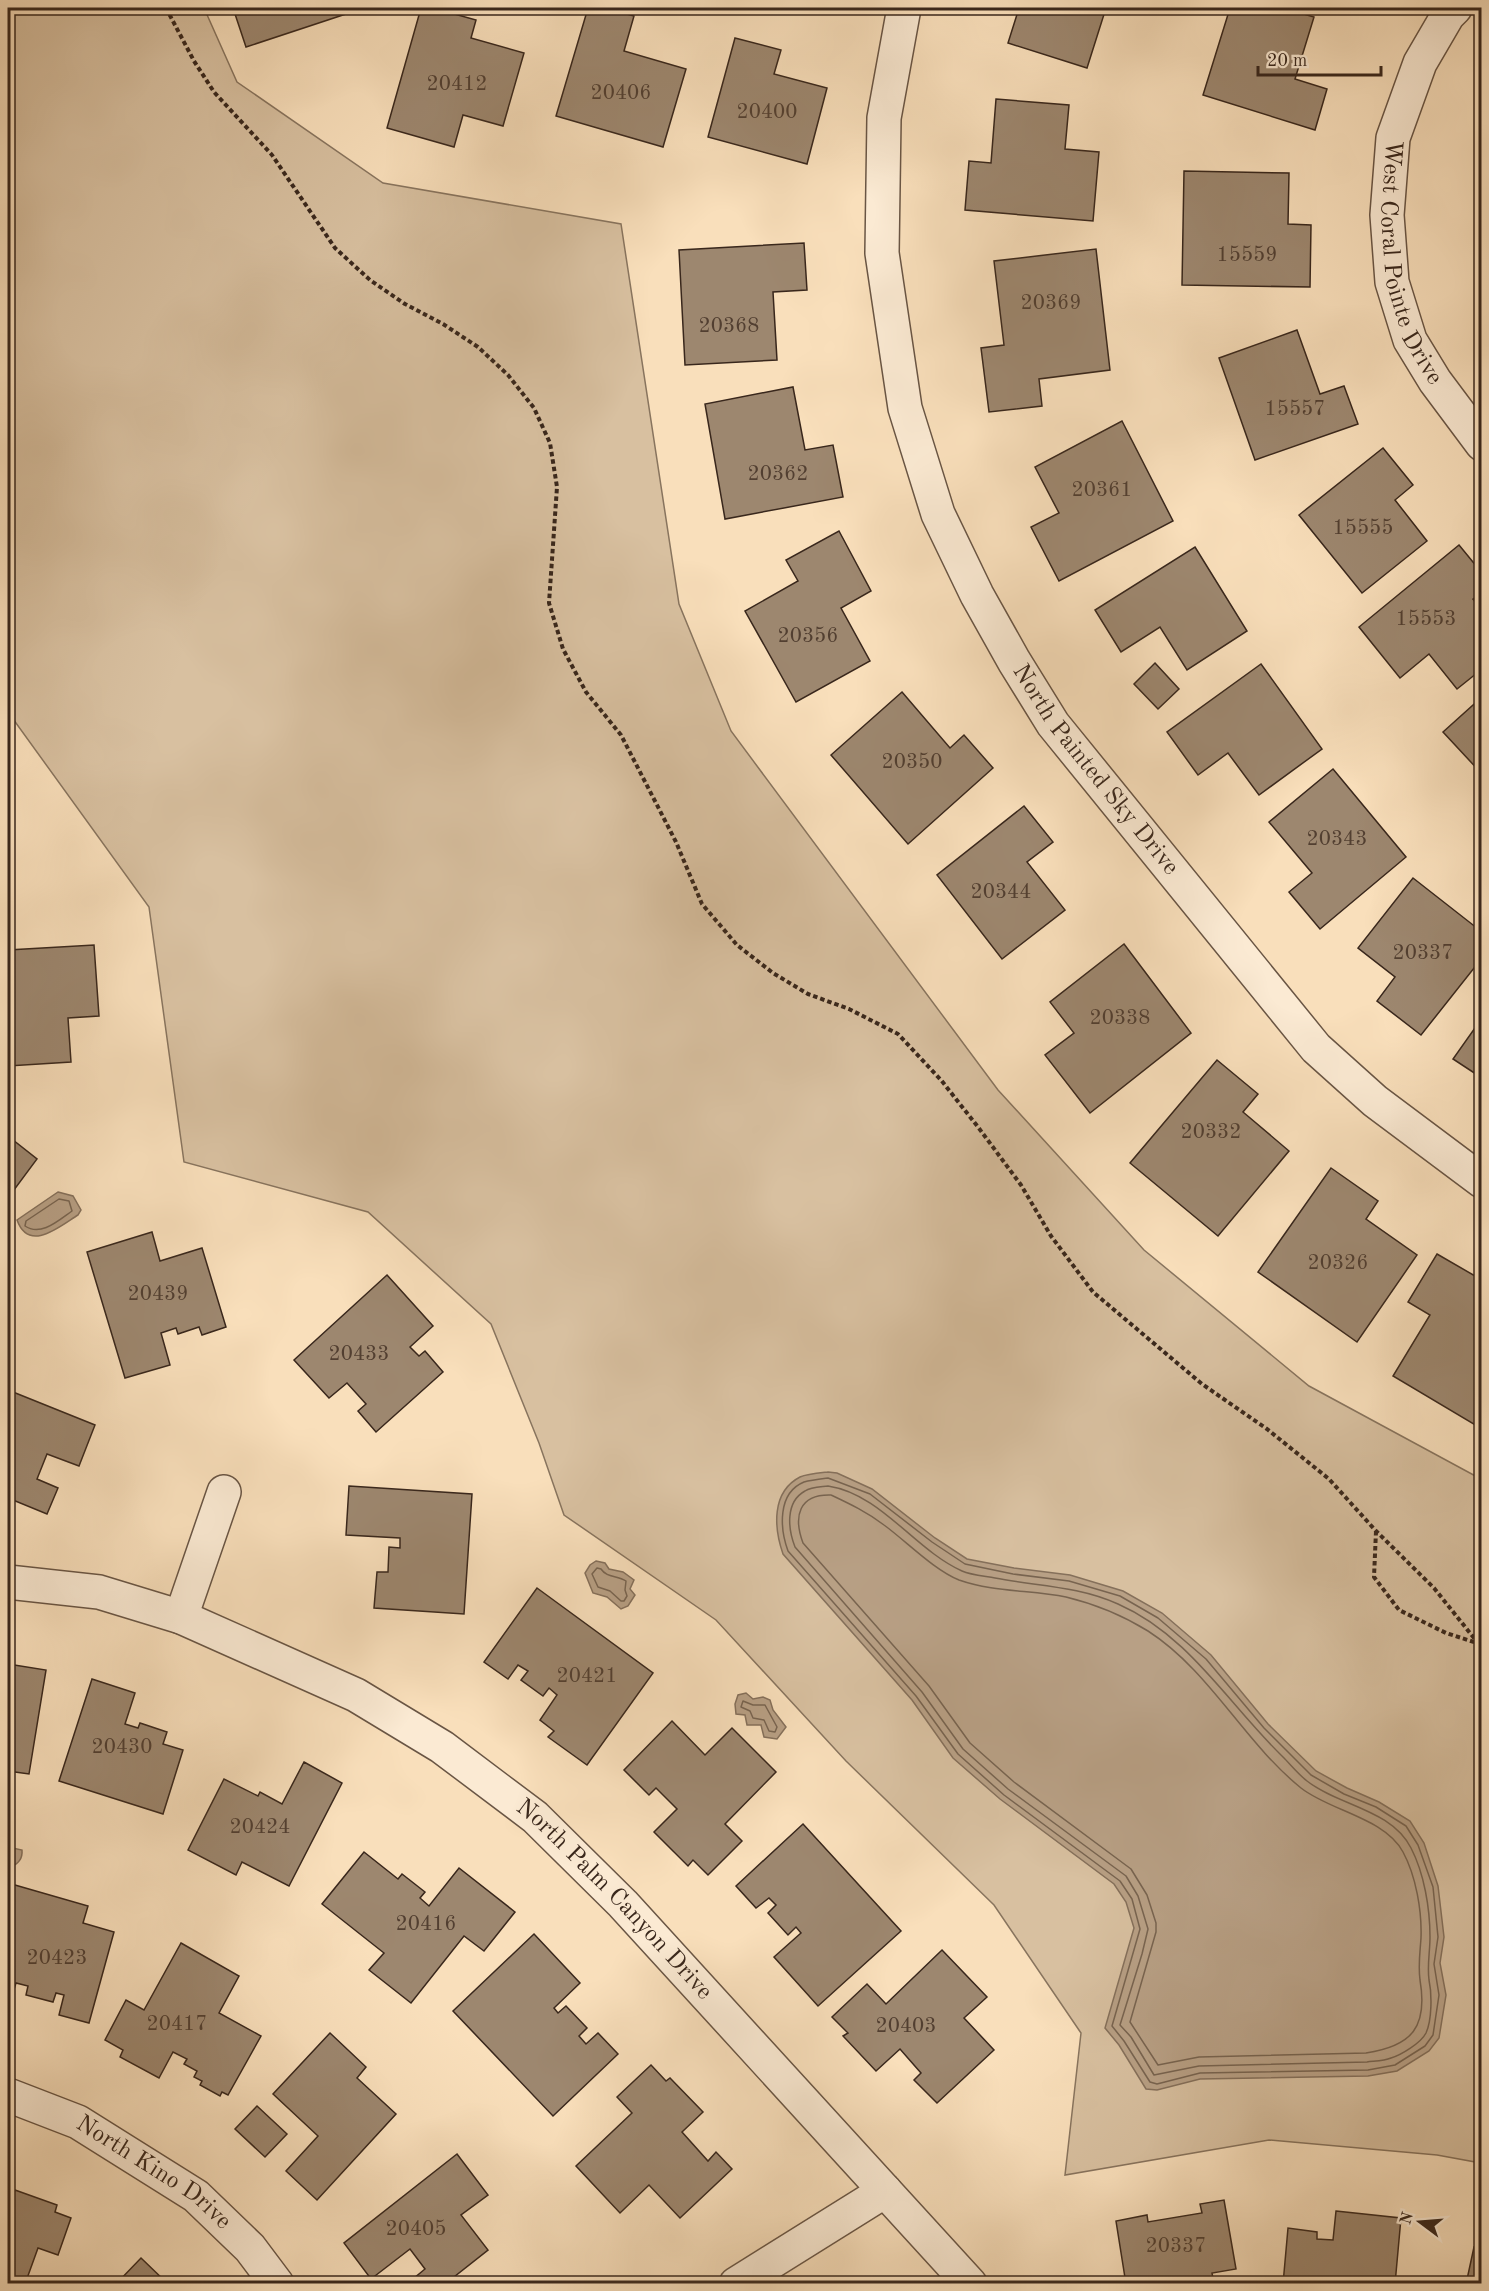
<svg xmlns="http://www.w3.org/2000/svg" width="1489" height="2291" font-family="'Old Standard TT',serif">
	<style>
		.green { fill: #d8c0a0; stroke: #88745e; stroke-width: 1.5 }
		.water { fill: #b8a085; stroke: #85705b; stroke-width: 1.5 }
		.lines { fill: none; stroke-linecap: round; stroke-linejoin: round }
		.shore { stroke: #786450; stroke-width: 1.5 }
		.building { fill: #9d876f; stroke: #39271c; stroke-width: 1.5 }
		.minor-casing { stroke: #695544; stroke-width: 36 }
		.path { stroke: #39271c; stroke-width: 4; stroke-dasharray: 4.5 3; stroke-linecap: butt }
		.minor { stroke: #fbead3; stroke-width: 33 }
		.labels { text-anchor: middle; dominant-baseline: central; stroke-width: 5; stroke-linejoin: round; paint-order: stroke }
		.number-label { font-size: 21px; fill: #523f31 }
		.street-label { font-size: 24px; fill: #39271c; stroke: #fbead3 }
	</style>
	<rect width="100%" height="100%" fill="#f9dfbb"/>
	<filter id="stains"><feTurbulence type="fractalNoise" baseFrequency=".00333" numOctaves="4"/><feColorMatrix values="0 0 0 0 .2 0 0 0 0 .09 0 0 0 0 .02 0 0 0 .5 -.17"/></filter>
	<radialGradient id="worn" r=".72"><stop offset=".6" stop-color="#630" stop-opacity="0"/><stop offset="1" stop-color="#630" stop-opacity=".3"/></radialGradient>
	<polygon class="green" points="8,8 204,8 237,82 383,183 621,224 679,604 731,731 998,1090 1144,1250 1309,1386 1481,1479 1481,2163 1437,2155 1269,2140 1065,2175 1081,2033 994,1905 846,1761 716,1620 564,1515 539,1443 491,1324 368,1212 184,1162 149,907 8,712"/>
	<g class="water">
		<path d="M58 1192 73 1196 81 1210 78 1215C59 1227 29 1253 17 1220Z"/>
		<path d="M828 1472 837 1473 872 1489 935 1538 967 1559 1014 1568 1070 1575 1123 1591 1162 1613 1211 1655 1268 1724 1316 1771 1347 1788 1379 1802 1410 1821 1424 1843 1438 1886 1444 1937 1440 1963 1446 1995 1439 2038 1429 2051 1397 2071 1368 2076 1200 2079 1157 2090 1146 2089 1119 2045 1105 2028 1134 1928 1126 1902 1114 1884 1000 1799 953 1758 912 1700 783 1554C774 1528 771 1492 800 1477 807 1474 819 1473 828 1472Z"/>
		<polygon points="596,1561 605,1563 609,1569 623,1572 634,1580 630,1589 635,1595 628,1606 621,1609 607,1597 593,1593 585,1573 590,1565"/>
		<polygon points="746,1693 753,1699 763,1697 770,1700 773,1710 786,1727 777,1739 764,1737 761,1725 747,1725 745,1715 736,1714 735,1704 738,1695"/>
		<path d="M8 1847 22 1850C23 1861 16 1864 8 1870Z"/>
	</g>
	<g class="lines">
		<g class="shore">
			<path d="M59 1199 69 1201 72 1211C59 1220 41 1237 25 1226L26 1221Z"/>
			<path d="M828 1478 870 1494 932 1542 965 1564 1013 1574 1069 1581 1120 1596 1158 1618 1206 1659 1264 1728 1311 1775 1344 1794 1376 1807 1406 1826 1418 1845 1433 1887 1438 1937 1434 1964 1439 1995 1433 2035 1425 2046 1395 2065 1368 2070 1200 2073 1157 2084 1150 2082 1124 2041 1112 2026 1140 1929 1132 1899 1120 1881 1004 1795 958 1754 916 1696 788 1551C780 1529 777 1493 804 1482 811 1480 820 1479 828 1478Z"/>
			<path d="M828 1486C881 1494 915 1550 962 1571 971 1575 984 1576 995 1578 1036 1586 1079 1586 1118 1604 1189 1635 1229 1705 1283 1757 1291 1765 1298 1774 1307 1781 1339 1806 1391 1809 1411 1848 1424 1873 1430 1908 1430 1937 1430 1952 1427 1965 1429 1980 1432 1994 1432 2020 1426 2033 1421 2043 1401 2055 1391 2058 1384 2061 1375 2061 1367 2062L1199 2066 1154 2075 1131 2037 1120 2025 1142 1954 1148 1929 1138 1896 1126 1876 1008 1789 963 1749 922 1692 795 1547C788 1529 785 1502 805 1491 811 1487 821 1487 828 1486Z"/>
			<path d="M831 1495C850 1504 867 1512 884 1525 906 1541 934 1570 959 1580 993 1592 1031 1590 1066 1597 1095 1604 1122 1615 1148 1631 1210 1671 1244 1742 1301 1788 1330 1811 1385 1818 1403 1852 1416 1876 1422 1911 1421 1938 1420 1953 1418 1965 1420 1980 1428 2027 1412 2046 1366 2053L1199 2057 1158 2065 1130 2022 1156 1932V1923L1147 1895 1131 1869 1014 1782 970 1743 929 1686 803 1543C793 1516 799 1494 831 1495Z"/>
			<path d="M597 1568 601 1569C607 1578 617 1575 626 1581L625 1590 627 1596 624 1601H621L610 1591 598 1587 592 1574Z"/>
			<polygon points="743,1701 753,1705 765,1705 777,1727 775,1732 769,1731 764,1720 753,1718 750,1711 741,1707"/>
		</g>
	</g>
	<g class="building">
		<polygon points="233,8 347,8 349,13 246,47"/>
		<polygon points="421,8 433,8 476,20 471,38 524,53 503,126 463,115 454,147 387,128"/>
		<polygon points="588,8 605,8 634,16 624,51 686,69 663,147 556,116"/>
		<polygon points="1019,8 1106,8 1087,68 1008,43"/>
		<polygon points="1230,8 1283,8 1314,17 1295,79 1327,89 1315,130 1203,95"/>
		<polygon points="735,38 781,50 774,74 827,88 807,164 708,137"/>
		<polygon points="996,99 1069,105 1065,149 1099,152 1093,221 965,210 969,161 991,163"/>
		<polygon points="1184,171 1289,173 1288,224 1311,225 1310,287 1182,285"/>
		<polygon points="804,243 807,290 773,292 777,360 685,365 679,250"/>
		<polygon points="1096,249 1110,370 1039,379 1042,406 989,412 981,348 1004,345 994,261"/>
		<polygon points="1297,330 1320,394 1344,386 1358,424 1255,460 1219,358"/>
		<polygon points="793,387 805,450 833,445 843,497 725,519 705,404"/>
		<polygon points="1122,421 1173,521 1059,581 1031,527 1059,513 1035,467"/>
		<polygon points="1383,448 1413,485 1395,500 1427,541 1362,593 1299,515"/>
		<polygon points="839,531 871,591 841,608 870,661 796,702 745,611 798,581 786,560"/>
		<polygon points="1459,545 1482,573 1482,592 1473,599 1482,610 1482,669 1457,689 1429,654 1400,678 1359,627"/>
		<polygon points="1195,547 1247,631 1187,670 1160,627 1121,652 1095,610"/>
		<polygon points="1155,663 1179,689 1158,709 1134,684"/>
		<polygon points="1261,664 1322,749 1259,795 1228,753 1198,775 1167,732"/>
		<polygon points="902,692 950,748 964,735 993,768 908,844 831,755"/>
		<polygon points="1482,697 1482,774 1443,732"/>
		<polygon points="1333,769 1406,857 1320,929 1289,892 1312,873 1269,822"/>
		<polygon points="1024,806 1053,842 1027,862 1065,910 1002,959 937,875"/>
		<polygon points="1413,878 1482,932 1482,958 1421,1035 1377,1001 1395,977 1358,948"/>
		<polygon points="1124,944 1191,1033 1090,1113 1045,1055 1074,1033 1050,1002"/>
		<polygon points="94,945 99,1016 68,1018 71,1062 8,1066 8,950"/>
		<polygon points="1482,1018 1482,1078 1453,1059"/>
		<polygon points="1217,1060 1258,1094 1243,1112 1289,1151 1218,1236 1130,1163"/>
		<polygon points="8,1136 37,1159 8,1198"/>
		<polygon points="1331,1168 1378,1201 1366,1219 1417,1255 1357,1342 1258,1272"/>
		<polygon points="152,1232 160,1261 202,1248 226,1327 202,1335 199,1327 178,1334 176,1328 161,1333 170,1365 125,1378 87,1252"/>
		<polygon points="1437,1254 1482,1280 1482,1429 1393,1376 1430,1315 1408,1302"/>
		<polygon points="387,1275 433,1326 410,1347 419,1356 425,1351 443,1372 376,1432 358,1411 366,1404 347,1383 329,1398 294,1360"/>
		<polygon points="8,1390 95,1425 79,1466 47,1454 37,1479 58,1488 47,1514 8,1498"/>
		<polygon points="349,1486 472,1494 464,1614 374,1608 377,1572 388,1572 389,1547 400,1548 400,1538 346,1535"/>
		<polygon points="537,1588 653,1673 587,1765 548,1737 554,1731 540,1720 557,1695 549,1688 543,1696 521,1680 528,1671 518,1665 508,1679 484,1662"/>
		<polygon points="8,1664 46,1670 29,1774 8,1771"/>
		<polygon points="92,1679 135,1693 125,1724 138,1728 140,1723 167,1732 163,1744 183,1750 163,1814 59,1781"/>
		<polygon points="672,1721 705,1755 732,1728 776,1772 725,1824 742,1841 708,1875 693,1860 688,1866 654,1832 677,1809 656,1788 649,1795 624,1770"/>
		<polygon points="304,1762 342,1783 289,1886 242,1862 236,1875 188,1850 224,1779 258,1796 260,1792 282,1804"/>
		<polygon points="803,1824 901,1931 818,2006 774,1957 801,1933 796,1927 788,1935 768,1913 776,1905 769,1898 756,1908 736,1886"/>
		<polygon points="364,1852 398,1879 402,1874 425,1892 420,1898 429,1906 459,1868 515,1912 484,1951 464,1936 411,2003 369,1970 384,1953 322,1904"/>
		<polygon points="8,1883 88,1906 83,1923 114,1932 89,2023 59,2015 64,1995 56,1993 53,2002 26,1995 28,1986 16,1983 8,2009"/>
		<polygon points="534,1934 580,1983 554,2008 558,2013 566,2006 587,2028 579,2036 586,2044 598,2033 618,2054 553,2116 453,2011"/>
		<polygon points="181,1943 239,1976 219,2013 261,2036 228,2095 222,2092 220,2096 200,2085 202,2081 194,2077 197,2071 184,2064 187,2059 173,2052 159,2078 120,2057 123,2050 105,2040 126,2000 144,2010"/>
		<polygon points="942,1950 987,1997 964,2018 994,2050 937,2103 914,2080 921,2073 900,2049 876,2071 843,2036 848,2033 832,2017 867,1984 886,2004"/>
		<polygon points="330,2033 366,2067 357,2078 396,2114 317,2200 286,2171 318,2136 273,2094"/>
		<polygon points="651,2065 666,2081 670,2078 703,2112 682,2132 708,2161 716,2152 732,2169 680,2218 649,2185 620,2213 576,2166 632,2113 617,2097"/>
		<polygon points="257,2106 287,2134 265,2157 235,2129"/>
		<polygon points="457,2154 488,2195 461,2215 488,2250 445,2284 416,2284 413,2279 425,2269 410,2249 371,2279 344,2243"/>
		<polygon points="15,2190 57,2205 55,2212 71,2218 58,2255 38,2248 25,2284 8,2284 8,2212"/>
		<polygon points="1224,2200 1236,2269 1212,2273 1214,2284 1126,2284 1116,2221 1147,2215 1148,2222 1202,2213 1200,2204"/>
		<polygon points="1336,2211 1401,2218 1395,2284 1283,2284 1288,2228 1317,2232 1317,2239 1333,2240"/>
		<polygon points="1474,2247 1482,2249 1482,2284 1466,2284"/>
		<polygon points="141,2258 168,2284 116,2284"/>
	</g>
	<g class="lines">
		<defs>
			<g id="minor">
				<path id="s1" d="M904 8 884 118 882 253 905 408 938 514 977 595 1014 661 1053 724 1316 1048 1375 1101 1482 1181"/>
				<path id="s2" d="M1455 8 1448 15 1420 63 1393 138 1387 215 1392 282 1410 340 1435 381 1482 444"/>
				<path id="s3" d="M8 1582 99 1592 181 1617 356 1695 442 1747 535 1817 623 1904 970 2284"/>
				<polyline points="181,1617 224,1492"/>
				<path id="s4" d="M8 2095 78 2122 196 2196 250 2248 277 2284"/>
				<polyline points="736,2284 885,2191"/>
			</g>
		</defs>
		<use href="#minor" class="minor-casing"/>
		<g class="path">
			<polyline points="166,8 194,61 214,92 272,155 335,248 370,280 405,304 443,324 478,347 508,375 534,408 550,443 557,487 549,603 563,649 586,692 621,735 676,842 702,904 737,945 773,973 808,994 849,1009 898,1034 941,1080 978,1127 1021,1185 1051,1236 1093,1292 1202,1384 1267,1429 1329,1479 1376,1531 1434,1588 1482,1648"/>
			<polyline points="1376,1531 1374,1577 1399,1610 1446,1633 1477,1643"/>
		</g>
		<use href="#minor" class="minor"/>
	</g>
	<g class="labels">
		<g class="number-label">
			<text x="457" y="84">20412</text>
			<text x="621" y="93">20406</text>
			<text x="767" y="112">20400</text>
			<text x="1247" y="255">15559</text>
			<text x="1051" y="303">20369</text>
			<text x="729" y="326">20368</text>
			<text x="1295" y="409">15557</text>
			<text x="778" y="474">20362</text>
			<text x="1102" y="490">20361</text>
			<text x="1363" y="528">15555</text>
			<text x="1426" y="619">15553</text>
			<text x="808" y="636">20356</text>
			<text x="912" y="762">20350</text>
			<text x="1337" y="839">20343</text>
			<text x="1001" y="892">20344</text>
			<text x="1423" y="953">20337</text>
			<text x="1120" y="1018">20338</text>
			<text x="1211" y="1132">20332</text>
			<text x="1338" y="1263">20326</text>
			<text x="158" y="1294">20439</text>
			<text x="359" y="1354">20433</text>
			<text x="587" y="1676">20421</text>
			<text x="122" y="1747">20430</text>
			<text x="260" y="1827">20424</text>
			<text x="426" y="1924">20416</text>
			<text x="57" y="1958">20423</text>
			<text x="177" y="2024">20417</text>
			<text x="906" y="2026">20403</text>
			<text x="416" y="2229">20405</text>
			<text x="1176" y="2246">20337</text>
		</g>
		<g class="street-label">
			<text stroke="none"><textPath href="#s2" startOffset="274">West Coral Pointe Drive</textPath></text>
			<text stroke="none"><textPath href="#s1" startOffset="816">North Painted Sky Drive</textPath></text>
			<text stroke="none"><textPath href="#s3" startOffset="700">North Palm Canyon Drive</textPath></text>
			<text stroke="none"><textPath href="#s4" startOffset="166">North Kino Drive</textPath></text>
		</g>
	</g>
	<rect width="1489" height="2291" fill="none" stroke="#f9dfbb" stroke-width="30"/>
	<rect x="9" y="9" width="1471" height="2273" fill="none" stroke="#39271c" stroke-width="3"/>
	<rect x="15" y="15" width="1459" height="2261" fill="none" stroke="#39271c" stroke-width="1.5"/>
	<g transform="translate(1420 2222) rotate(286)" stroke="#fbead3" stroke-width="4.5" paint-order="stroke">
	<path d="M0-4.5L10 22L0 15L-10 22Z" fill="#39271c"/>
	<text y="-9" font-size="16" font-weight="bold" text-anchor="middle" fill="#39271c">N</text>
	</g>
	<path d="M1258 66v9h123v-9" fill="none" stroke="#39271c" stroke-width="3"/>
	<text x="1267" y="66" font-size="18" fill="#39271c" stroke="#fbead3" stroke-width="4.5" paint-order="stroke">20 m</text>
	<rect width="100%" height="100%" filter="url(#stains)"/>
	<rect width="100%" height="100%" fill="url(#worn)"/>
</svg>
